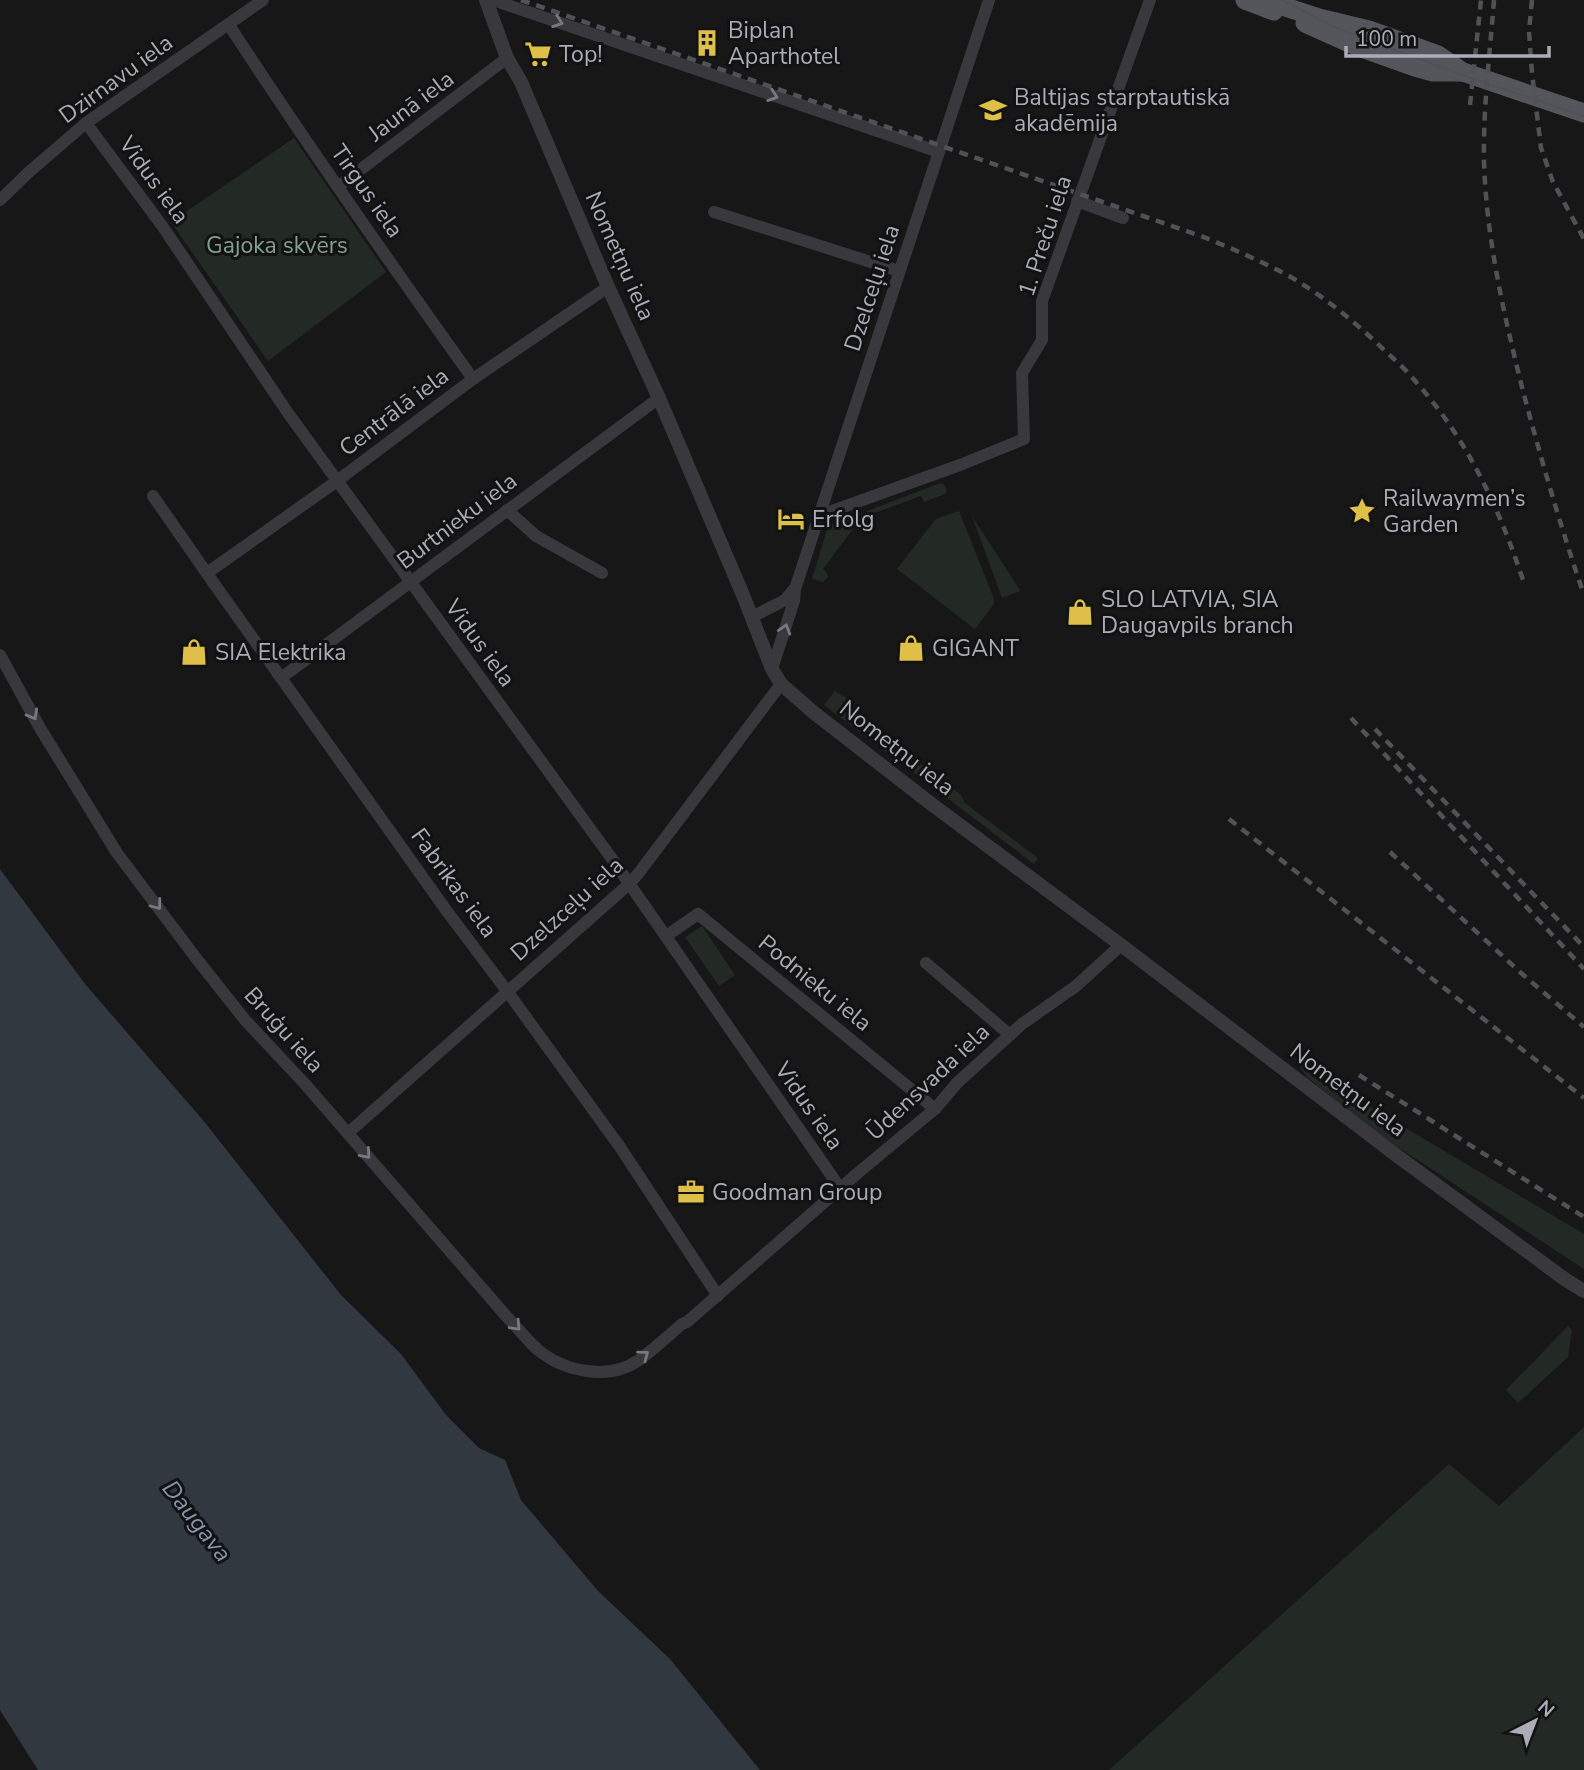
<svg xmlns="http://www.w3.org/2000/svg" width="1584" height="1770" font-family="'Nunito Sans',sans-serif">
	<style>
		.green { fill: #232a25 }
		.water { fill: #313840 }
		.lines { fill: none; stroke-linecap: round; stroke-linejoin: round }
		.minor { stroke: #38383d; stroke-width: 12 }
		.tertiary { stroke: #38383d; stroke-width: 14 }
		.primary { stroke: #55555c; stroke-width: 19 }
		.tram { stroke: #515258; stroke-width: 2 }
		.rail { stroke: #515258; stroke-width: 4.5; stroke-dasharray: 9 7; stroke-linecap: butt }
		.oneway { stroke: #777880 }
		.labels { text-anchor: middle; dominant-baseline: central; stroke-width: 6; stroke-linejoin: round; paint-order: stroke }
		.poi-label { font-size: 23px; fill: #aaacb7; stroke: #121213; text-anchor: start }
		.street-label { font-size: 23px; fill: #aaacb7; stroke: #121213 }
		.park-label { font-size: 23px; fill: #83a089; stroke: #121213 }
		.water-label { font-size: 24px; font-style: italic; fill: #8595ae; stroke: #121213 }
	</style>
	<rect width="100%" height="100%" fill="#171718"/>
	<g class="green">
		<polygon points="294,138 386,272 268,361 171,222"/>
		<polygon points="940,483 944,484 947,491 945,494 924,502 921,496 866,516 868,524 866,525 859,521 823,569 827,573 828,577 823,582 812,579 827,530 834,524"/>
		<polygon points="959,511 994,599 994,604 975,629 897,569 936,519"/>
		<polygon points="972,516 1020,590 1020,591 1002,598"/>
		<polygon points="835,691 848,699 843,707 890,744 896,738 900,739 892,749 886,752 824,705"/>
		<polygon points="915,763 919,763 961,795 965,803 1038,858 1034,864 909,769 910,765"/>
		<polygon points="702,926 735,975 719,986 685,937"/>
		<polygon points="1298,1064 1584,1234 1584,1269 1375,1132 1307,1077"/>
		<polygon points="1568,1326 1572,1330 1568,1357 1518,1403 1506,1390"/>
		<polygon points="1584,1427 1584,1770 1109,1770 1449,1464 1499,1506"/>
	</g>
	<polygon class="water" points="0,869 85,984 202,1119 341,1295 401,1354 446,1415 479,1448 505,1460 521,1500 598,1591 670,1659 760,1770 38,1770 0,1710"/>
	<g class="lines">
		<g class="minor">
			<polyline points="493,0 939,152"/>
			<path d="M229 25C307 145 390 263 473 379"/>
			<polyline points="86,123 163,227 288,413 615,863 840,1188"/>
			<polyline points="339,186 507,58"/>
			<polyline points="0,200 29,172 86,123 263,0"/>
			<polyline points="1077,201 1123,218"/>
			<polyline points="714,212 899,271"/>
			<polyline points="153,496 215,585 446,910 507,991 620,1147 718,1296"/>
			<polyline points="507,510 536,536 602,573"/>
			<polyline points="818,516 960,465 1024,439 1022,373 1042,340 1042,301 1150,0"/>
			<polyline points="207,573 337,481 473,379 608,287"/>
			<polyline points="752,617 785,600 794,589"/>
			<path d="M0 655 40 728 117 853 196 958 245 1020 305 1084 507 1317C517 1327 526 1339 537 1349 564 1372 609 1381 639 1360 654 1349 668 1336 682 1324L687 1322 859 1172 935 1109 957 1083 1022 1024 1076 986 1121 945"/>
			<polyline points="772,669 794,601 795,589 989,0"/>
			<polyline points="281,678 659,398"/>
			<polyline points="666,936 698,914 935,1109"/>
			<polyline points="926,963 1010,1035"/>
			<polyline points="348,1133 629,884 638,874 781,684"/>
		</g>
		<polyline class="tertiary" points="486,0 507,58 521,82 608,287 659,398 743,595 772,669 781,684 813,712 930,803 1121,945 1396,1155 1566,1280 1584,1291"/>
		<g class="primary">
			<polyline points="1245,0 1274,11"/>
			<polyline points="1264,0 1319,18 1369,30 1438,55 1463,72 1584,113"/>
			<polyline points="1305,23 1356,46 1415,67 1433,72 1463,72"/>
		</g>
		<polyline class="tram" points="1282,0 1334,27 1462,75 1584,116"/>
		<g class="rail">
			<path d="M521 0 1201 236C1231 248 1261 261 1289 276 1322 295 1351 319 1378 344 1391 357 1405 368 1416 382 1468 440 1500 510 1524 583"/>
			<path d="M1494 0C1490 53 1483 107 1484 160 1486 238 1504 315 1523 391 1541 459 1561 528 1584 595"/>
			<polyline points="1532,0 1529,31 1532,73 1541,148 1553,182 1584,239"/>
			<polyline points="1470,105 1481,0"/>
			<polyline points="1351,718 1584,969"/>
			<polyline points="1375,729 1584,947"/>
			<polyline points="1229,819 1584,1098"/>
			<polyline points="1390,852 1521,973 1584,1027"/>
			<polyline points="1359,1075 1584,1217"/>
		</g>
	</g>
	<defs><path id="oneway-chevron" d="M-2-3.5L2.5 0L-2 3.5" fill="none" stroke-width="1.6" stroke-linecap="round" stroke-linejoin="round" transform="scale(1.75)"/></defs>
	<g class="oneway">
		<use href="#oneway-chevron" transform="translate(558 22) rotate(19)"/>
		<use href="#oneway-chevron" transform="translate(773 96) rotate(19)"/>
		<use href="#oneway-chevron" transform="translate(785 629) rotate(-73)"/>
		<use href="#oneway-chevron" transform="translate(33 715) rotate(61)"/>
		<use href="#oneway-chevron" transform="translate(157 905) rotate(53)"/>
		<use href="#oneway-chevron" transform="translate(366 1154) rotate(49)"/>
		<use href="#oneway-chevron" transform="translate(516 1326) rotate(47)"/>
		<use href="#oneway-chevron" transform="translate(644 1355) rotate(-37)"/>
	</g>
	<defs>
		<symbol id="building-bare" viewBox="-9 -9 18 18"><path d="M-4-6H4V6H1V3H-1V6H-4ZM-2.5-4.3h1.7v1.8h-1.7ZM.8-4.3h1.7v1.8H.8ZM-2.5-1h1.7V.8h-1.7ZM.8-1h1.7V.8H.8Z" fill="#dec049" stroke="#121213" stroke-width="2.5" paint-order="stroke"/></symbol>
		<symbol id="supermarket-bare" viewBox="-9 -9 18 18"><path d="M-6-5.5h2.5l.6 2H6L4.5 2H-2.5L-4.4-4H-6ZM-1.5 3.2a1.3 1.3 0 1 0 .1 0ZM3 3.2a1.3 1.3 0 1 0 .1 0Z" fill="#dec049" stroke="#121213" stroke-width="2.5" paint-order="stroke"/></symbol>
		<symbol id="university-bare" viewBox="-9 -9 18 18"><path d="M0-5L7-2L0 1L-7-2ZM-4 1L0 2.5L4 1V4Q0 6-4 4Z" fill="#dec049" stroke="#121213" stroke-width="2.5" paint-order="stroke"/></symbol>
		<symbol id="sight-bare" viewBox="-9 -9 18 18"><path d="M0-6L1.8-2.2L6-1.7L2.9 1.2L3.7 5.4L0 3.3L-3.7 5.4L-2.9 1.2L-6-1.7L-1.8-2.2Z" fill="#dec049" stroke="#121213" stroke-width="2.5" paint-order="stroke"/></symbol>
		<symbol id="hotel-bare" viewBox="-9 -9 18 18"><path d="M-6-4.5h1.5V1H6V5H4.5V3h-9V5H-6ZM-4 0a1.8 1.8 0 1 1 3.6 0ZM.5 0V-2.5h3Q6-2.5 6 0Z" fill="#dec049" stroke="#121213" stroke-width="2.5" paint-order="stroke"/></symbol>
		<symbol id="shop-bare" viewBox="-9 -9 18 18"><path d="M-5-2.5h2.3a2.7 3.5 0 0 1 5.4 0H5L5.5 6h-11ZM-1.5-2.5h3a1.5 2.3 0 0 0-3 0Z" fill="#dec049" stroke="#121213" stroke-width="2.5" paint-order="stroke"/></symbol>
		<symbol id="office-bare" viewBox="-9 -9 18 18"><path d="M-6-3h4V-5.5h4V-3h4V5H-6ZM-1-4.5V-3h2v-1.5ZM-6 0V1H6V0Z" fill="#dec049" stroke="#121213" stroke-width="2.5" paint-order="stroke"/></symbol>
	</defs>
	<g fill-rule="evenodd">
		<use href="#building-bare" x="688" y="24" width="38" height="38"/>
		<use href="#supermarket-bare" x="519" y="35" width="38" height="38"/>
		<use href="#university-bare" x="974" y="91" width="38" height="38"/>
		<use href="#sight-bare" x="1343" y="492" width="38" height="38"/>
		<use href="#hotel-bare" x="772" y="500" width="38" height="38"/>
		<use href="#shop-bare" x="1061" y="593" width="38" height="38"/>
		<use href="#shop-bare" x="892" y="629" width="38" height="38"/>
		<use href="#shop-bare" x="175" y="633" width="38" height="38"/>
		<use href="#office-bare" x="672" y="1173" width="38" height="38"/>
	</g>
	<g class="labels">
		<g class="poi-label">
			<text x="728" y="30">Biplan<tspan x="728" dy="26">Aparthotel</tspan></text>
			<text x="559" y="54">Top!</text>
			<text x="1014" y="97">Baltijas starptautiskā<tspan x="1014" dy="26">akadēmija</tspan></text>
			<text x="1383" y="498">Railwaymen’s<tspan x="1383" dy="26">Garden</tspan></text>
			<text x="812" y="519">Erfolg</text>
			<text x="1101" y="599">SLO LATVIA, SIA<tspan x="1101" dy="26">Daugavpils branch</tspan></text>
			<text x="932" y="648">GIGANT</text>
			<text x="215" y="652">SIA Elektrika</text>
			<text x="712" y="1192">Goodman Group</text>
		</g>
		<g class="street-label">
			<text transform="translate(116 79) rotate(-36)">Dzirnavu iela</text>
			<text transform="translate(411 106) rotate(-37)">Jaunā iela</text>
			<text transform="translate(154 180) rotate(54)">Vidus iela</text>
			<text transform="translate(367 191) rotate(55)">Tirgus iela</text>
			<text transform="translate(1045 236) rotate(-72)">1. Preču iela</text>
			<text transform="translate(620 256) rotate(66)">Nometņu iela</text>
			<text transform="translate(872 288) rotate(-72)">Dzelceļu iela</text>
			<text transform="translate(394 412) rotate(-37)">Centrālā iela</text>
			<text transform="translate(457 521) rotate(-37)">Burtnieku iela</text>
			<text transform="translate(480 643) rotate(54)">Vidus iela</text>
			<text transform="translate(897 748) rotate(38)">Nometņu iela</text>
			<text transform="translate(454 883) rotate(54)">Fabrikas iela</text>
			<text transform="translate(567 909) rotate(-42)">Dzelzceļu iela</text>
			<text transform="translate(815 983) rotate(39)">Podnieku iela</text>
			<text transform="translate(284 1030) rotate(48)">Bruģu iela</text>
			<text transform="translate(928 1082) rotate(-43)">Ūdensvada iela</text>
			<text transform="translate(1348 1090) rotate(37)">Nometņu iela</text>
			<text transform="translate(809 1106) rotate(55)">Vidus iela</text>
		</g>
		<g class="park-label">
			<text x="277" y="245">Gajoka skvērs</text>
		</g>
		<g class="water-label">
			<text transform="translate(197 1521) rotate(52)">Daugava</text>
		</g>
	</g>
	<g transform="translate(1535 1721) rotate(42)" stroke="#121213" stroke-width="5" paint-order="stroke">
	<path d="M0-5L12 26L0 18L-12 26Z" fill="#aaacb7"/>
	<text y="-10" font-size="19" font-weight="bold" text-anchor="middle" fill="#aaacb7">N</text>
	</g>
	<path d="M1346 46v10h203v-10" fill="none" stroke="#aaacb7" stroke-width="3.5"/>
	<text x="1356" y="46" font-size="21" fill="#aaacb7" stroke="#121213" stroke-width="5" paint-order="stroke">100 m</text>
</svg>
